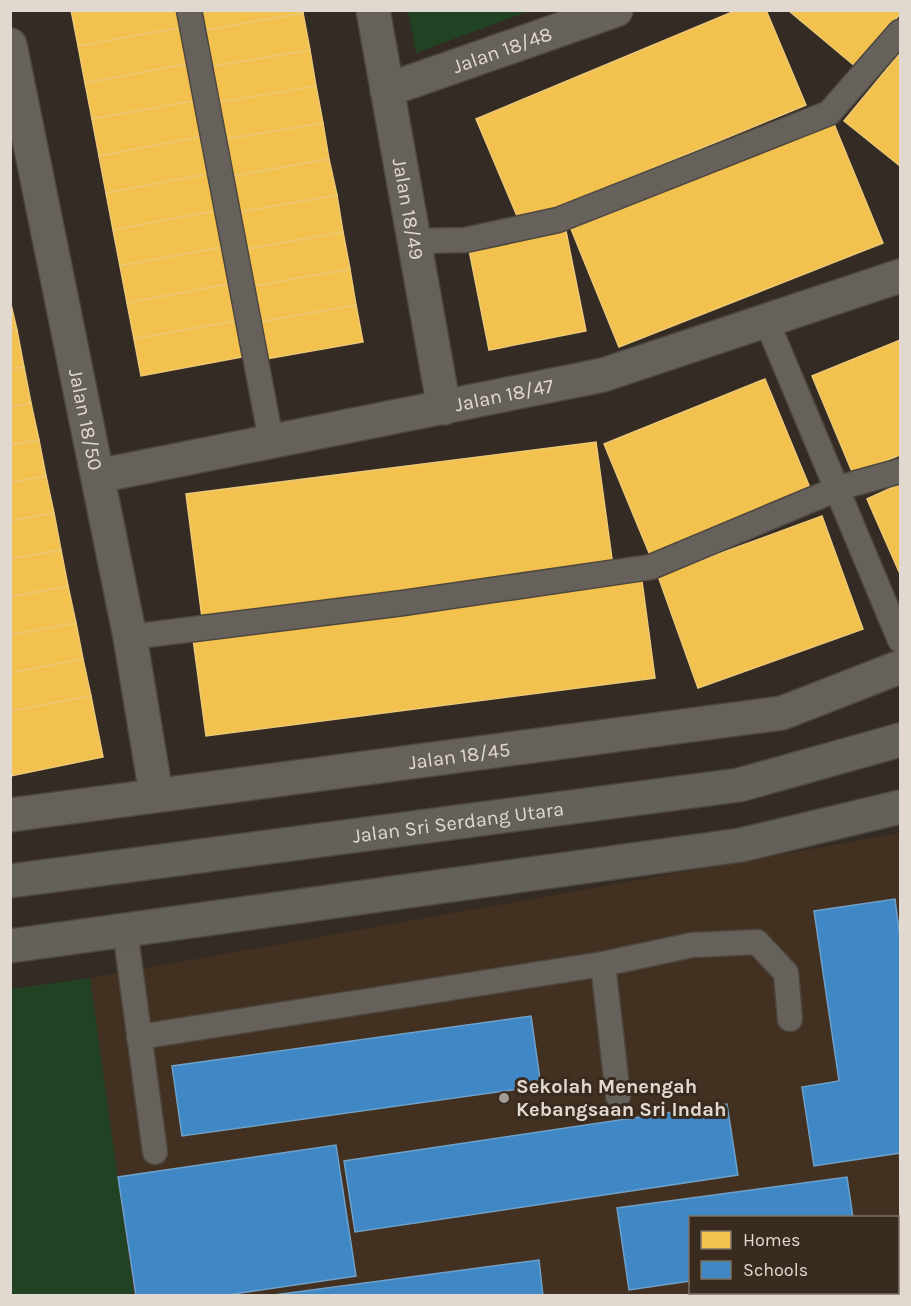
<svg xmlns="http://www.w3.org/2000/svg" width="911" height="1306" font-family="Karla,sans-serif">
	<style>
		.built { fill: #423020 }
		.green { fill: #224224 }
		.homes { fill: #f2c14e; stroke: #edc875; stroke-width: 1.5 }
		.schools { fill: #3f88c5; stroke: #70a0c8; stroke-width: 1.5 }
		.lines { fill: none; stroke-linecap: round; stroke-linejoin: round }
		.lane-casing { stroke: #4e4740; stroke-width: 27 }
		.street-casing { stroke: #4e4740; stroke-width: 36 }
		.secondary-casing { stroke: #4e4740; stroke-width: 36 }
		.lane { stroke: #67615b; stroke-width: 24 }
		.street { stroke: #67615b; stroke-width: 33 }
		.secondary { stroke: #63615a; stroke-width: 33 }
		.poi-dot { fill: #a49b94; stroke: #392b1e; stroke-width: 2 }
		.labels { text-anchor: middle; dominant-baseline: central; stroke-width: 6; stroke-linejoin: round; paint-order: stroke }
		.street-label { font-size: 20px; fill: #e1d8d0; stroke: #392b1e }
		.poi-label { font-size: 20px; font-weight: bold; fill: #e1d8d0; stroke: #392b1e; text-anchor: start }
	</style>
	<rect width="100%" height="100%" fill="#332b24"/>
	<polygon class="built" points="900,833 900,1261 898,1263 898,1218 690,1218 690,1292 862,1293 858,1296 134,1295 90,978"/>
	<g class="green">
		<polygon points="408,10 529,10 529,11 416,53"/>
		<polygon points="90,978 134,1295 11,1295 11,989"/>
	</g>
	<g class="homes">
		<polygon points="71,10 181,10 184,27 78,46"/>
		<polygon points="198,10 303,10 303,13 201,31"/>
		<polygon points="737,10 766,10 806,105 520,223 476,119"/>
		<polygon points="788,10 900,10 900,14 856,67"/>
		<polygon points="303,13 310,50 208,67 201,31"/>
		<polygon points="184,27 192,63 85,83 78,46"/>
		<polygon points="310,50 316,86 215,103 208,67"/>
		<polygon points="900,53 900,166 844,121"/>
		<polygon points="192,63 198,100 92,119 85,83"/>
		<polygon points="316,86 323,123 221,140 215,103"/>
		<polygon points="198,100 205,136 99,156 92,119"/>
		<polygon points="323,123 329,159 228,177 221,140"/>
		<polygon points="834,124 883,243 619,347 571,229"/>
		<polygon points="205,136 213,173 106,193 99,156"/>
		<polygon points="329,159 337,195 235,213 228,177"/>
		<polygon points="213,173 220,210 113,230 106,193"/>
		<polygon points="337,195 343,232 241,250 235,213"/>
		<polygon points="220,210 227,246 120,266 113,230"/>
		<polygon points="566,231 586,331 489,350 469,250"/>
		<polygon points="343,232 350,269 248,287 241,250"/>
		<polygon points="227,246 234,283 127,303 120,266"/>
		<polygon points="350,269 356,305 254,323 248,287"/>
		<polygon points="234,283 240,320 134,339 127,303"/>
		<polygon points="10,300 17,330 10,331"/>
		<polygon points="356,305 363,342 261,360 254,323"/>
		<polygon points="240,320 248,356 141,376 134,339"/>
		<polygon points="17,330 24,367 10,369 10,331"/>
		<polygon points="900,340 900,455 853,474 812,376"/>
		<polygon points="24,367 31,403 10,407 10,369"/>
		<polygon points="765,379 813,495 652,560 604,444"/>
		<polygon points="31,403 39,440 10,445 10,407"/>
		<polygon points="39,440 46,476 10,483 10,445"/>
		<polygon points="596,442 613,566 202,618 186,494"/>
		<polygon points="46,476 54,513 10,521 10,483"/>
		<polygon points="900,484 900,574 867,499"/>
		<polygon points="54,513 61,550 10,559 10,521"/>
		<polygon points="822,516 863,629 698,688 658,576"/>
		<polygon points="61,550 68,586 10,597 10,559"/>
		<polygon points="642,581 655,678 206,736 193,639"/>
		<polygon points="68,586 76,623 10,635 10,597"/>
		<polygon points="76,623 83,659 10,673 10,635"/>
		<polygon points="83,659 91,696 10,711 10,673"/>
		<polygon points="91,696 103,757 10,776 10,711"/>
	</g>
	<g class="schools">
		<polygon points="895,899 900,937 900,1153 814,1166 802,1087 839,1081 814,911"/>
		<polygon points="531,1016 541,1086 182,1136 172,1066"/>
		<polygon points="727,1104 738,1175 355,1232 344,1161"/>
		<polygon points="336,1145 356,1276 220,1296 136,1296 118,1177"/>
		<polygon points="847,1177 853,1218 690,1218 690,1281 629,1290 617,1208"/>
		<polygon points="539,1260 543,1296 266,1296"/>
	</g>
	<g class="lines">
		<defs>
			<g id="lane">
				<polyline points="189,10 271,440"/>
				<polyline points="414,241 465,240 558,220 829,113 900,32"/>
				<polyline points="767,322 900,640"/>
				<polyline points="130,637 403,603 651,567 842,487 900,471"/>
				<polyline points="125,930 155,1152"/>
				<polyline points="603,964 618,1096"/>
				<polyline points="139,1037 603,964 692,945 757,942 786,973 790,1019"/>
			</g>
			<g id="street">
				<path id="s1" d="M373 10 444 408"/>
				<path id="s2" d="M10 45 130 637 156 794"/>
				<path id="s3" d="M387 90 616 10"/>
				<path id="s4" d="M98 476 603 375 900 276"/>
				<path id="s5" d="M10 815 782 713 900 667"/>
			</g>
			<g id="secondary">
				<path id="s6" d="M10 881 739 785 900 740"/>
				<polyline points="10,946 741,845 900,807"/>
			</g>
		</defs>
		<use href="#lane" class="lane-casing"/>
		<use href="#street" class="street-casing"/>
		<use href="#secondary" class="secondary-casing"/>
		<use href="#lane" class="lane"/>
		<use href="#street" class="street"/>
		<use href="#secondary" class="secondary"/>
	</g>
	<circle class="poi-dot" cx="504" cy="1098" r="6"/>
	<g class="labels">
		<g class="street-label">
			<text stroke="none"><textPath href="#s3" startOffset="122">Jalan 18/48</textPath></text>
			<text stroke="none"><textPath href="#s1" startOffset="202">Jalan 18/49</textPath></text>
			<text stroke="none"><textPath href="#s4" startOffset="414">Jalan 18/47</textPath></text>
			<text stroke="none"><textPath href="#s2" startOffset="382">Jalan 18/50</textPath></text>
			<text stroke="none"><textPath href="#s5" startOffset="453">Jalan 18/45</textPath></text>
			<text stroke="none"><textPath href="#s6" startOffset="452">Jalan Sri Serdang Utara</textPath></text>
		</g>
		<g class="poi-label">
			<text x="516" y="1086">Sekolah Menengah<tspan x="516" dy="23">Kebangsaan Sri Indah</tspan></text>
		</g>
	</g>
	<rect width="911" height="1306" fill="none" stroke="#e1d8d0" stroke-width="24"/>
	<rect x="689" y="1216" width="210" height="78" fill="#392b1e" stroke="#7c7065" stroke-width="1.5"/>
	<rect x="701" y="1231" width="30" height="18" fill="#f2c14e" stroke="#7c7065" stroke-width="1.5"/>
	<text x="743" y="1246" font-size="18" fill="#e1d8d0">Homes</text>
	<rect x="701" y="1261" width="30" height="18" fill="#3f88c5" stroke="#7c7065" stroke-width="1.5"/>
	<text x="743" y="1276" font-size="18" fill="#e1d8d0">Schools</text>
</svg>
